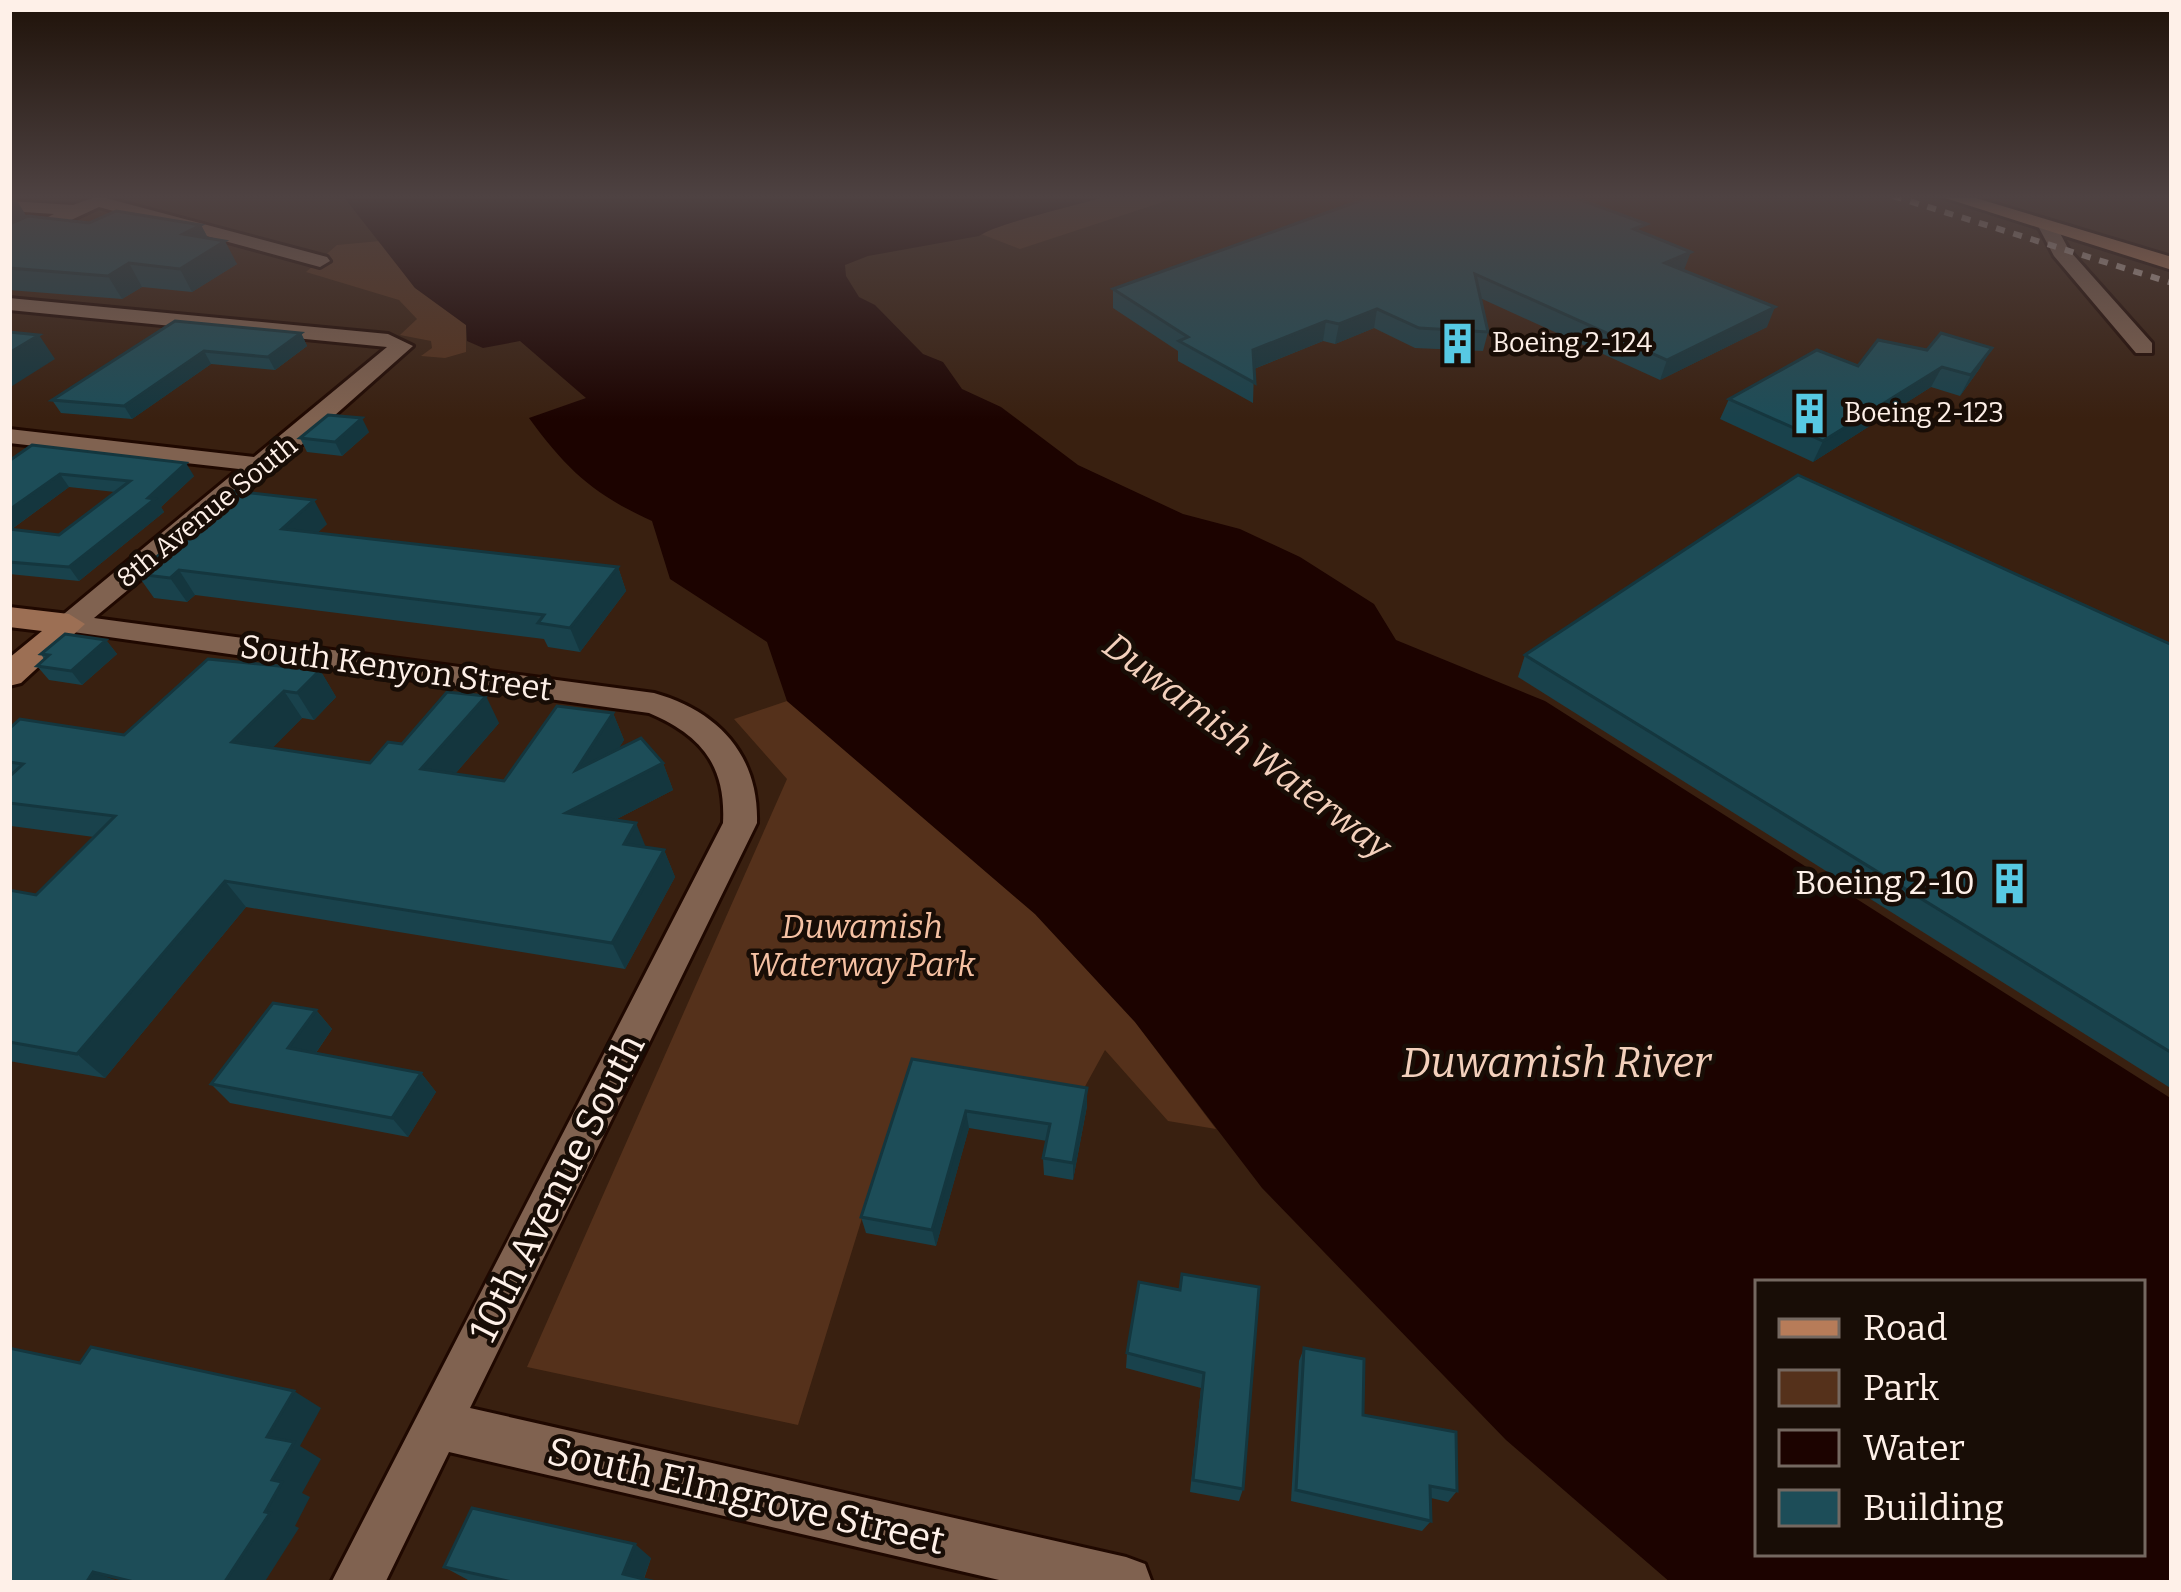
<svg xmlns="http://www.w3.org/2000/svg" width="2181" height="1592" font-family="Bitter,serif">
	<style>
		.green { fill: #55311b }
		.water { fill: #1c0300; fill-rule: evenodd }
		.lines { fill: none; stroke-linecap: round; stroke-linejoin: round }
		.street-casing { stroke: #1f0800; stroke-width: 6 }
		.secondary-casing { stroke: #1f0800; stroke-width: 6 }
		.primary-casing { stroke: #1f0800; stroke-width: 6 }
		.street { fill: #806250; fill-rule: evenodd }
		.secondary { fill: #9c6f54; fill-rule: evenodd }
		.primary { fill: #b77c59; fill-rule: evenodd }
		.rail { stroke: #cab9af; stroke-width: 6; stroke-dasharray: 9 9; stroke-linecap: butt }
		.wall { fill: #19424c; fill-rule: evenodd }
		.shaded-wall { fill: #14363e }
		.building { fill: #1d4d58; stroke: #14363e; stroke-width: 3 }
		.labels { text-anchor: middle; dominant-baseline: central; stroke-width: 9; stroke-linejoin: round; paint-order: stroke }
		.far-poi-label { font-size: 27px; fill: #fef0e8; stroke: #180d06; text-anchor: start }
		.far-street-label { font-size: 27px; fill: #fef0e8; stroke: #180d06 }
		.street-label { font-size: 33px; fill: #fef0e8; stroke: #180d06 }
		.poi-label { font-size: 33px; fill: #fef0e8; stroke: #180d06; text-anchor: end }
		.park-label { font-size: 33px; font-style: italic; fill: #f5c1a3; stroke: #180d06 }
		.water-label { font-size: 36px; font-style: italic; fill: #f3d0bc; stroke: #180d06 }
		.near-street-label { font-size: 39px; fill: #fef0e8; stroke: #180d06 }
		.near-water-label { font-size: 42px; font-style: italic; fill: #f3d0bc; stroke: #180d06 }
	</style>
	<rect width="100%" height="100%" fill="#392010"/>
	<g class="green">
		<path d="M1107 196H1181L1020 249 981 234C993 225 1084 203 1107 196Z"/>
		<polygon points="380,241 414,287 466,325 466,352 445,358 421,356 432,348 431,341 400,335 417,319 399,300 306,272 337,245"/>
		<polygon points="787,701 1035,914 1135,1022 1216,1129 1168,1121 1105,1050 1077,1101 907,1073 798,1425 527,1367 787,779 734,719"/>
	</g>
	<path class="water" d="M343 196H1107C1082 204 994 224 979 236L868 256 845 265 846 276 859 297 875 305 923 354 943 362 962 389 1001 407 1078 465 1183 514 1240 529 1300 557 1374 604 1396 640 1545 701 2172 1099V1583H1671L1506 1440 1262 1188 1135 1022 1035 914 787 701 767 642 670 579 652 521C593 494 567 470 529 418L586 398 520 341 483 348 467 341 466 325 415 288ZM1758 1283H2142V1553H1758Z"/>
	<g class="lines">
		<defs>
			<g id="street">
				<polygon points="98,196 327,257 330,261 320,267 99,207 9,249 9,236 54,214 9,211 9,201 73,205"/>
				<polygon points="2040,222 2054,222 2069,250 2152,343 2152,353 2136,353 2054,256 2038,226"/>
				<path d="M9 298 388 334 413 346 273 470 94 618 654 693C718 711 759 755 757 823L470 1408 1126 1557 1145 1564 1152 1583H1012L449 1452 385 1583H331L723 823C726 765 701 735 649 713L59 630 55 624 59 618 239 469 9 443V429L254 457 387 347 9 310Z"/>
			</g>
			<polygon id="secondary" points="9,607 69,614 85,624 21,683 9,686 9,658 42,631 9,627"/>
			<polygon id="primary" points="1939,196 1969,196 2172,257 2172,270"/>
		</defs>
		<use href="#street" class="street-casing"/>
		<use href="#secondary" class="secondary-casing"/>
		<use href="#primary" class="primary-casing"/>
		<use href="#street" class="street"/>
		<use href="#secondary" class="secondary"/>
		<use href="#primary" class="primary"/>
		<polyline class="rail" points="1893,196 2172,283"/>
	</g>
	<g class="wall">
		<polygon points="9,196 27,196 15,198 26,217 89,223 201,225 208,238 237,264 192,292 142,287 122,299 9,290"/>
		<polygon points="1644,233 1684,271 1767,327 1660,380 1480,298 1488,332 1483,351 1415,348 1374,328 1335,344 1323,341 1254,369 1253,403 1178,361 1178,351 1113,308 1113,289"/>
		<polygon points="175,321 301,333 307,346 275,370 211,364 132,419 61,413 52,400"/>
		<polygon points="1858,366 1980,368 1960,396 1931,387 1813,462 1720,419 1729,399"/>
		<polygon points="369,432 342,456 307,452 300,438"/>
		<path d="M9 461 194 476 161 507 164 512 79 581 9 574ZM69 487 115 492 59 535 12 529Z"/>
		<polygon points="327,524 317,533 618,567 626,591 580,652 548,647 544,639 195,595 187,602 154,598 137,574"/>
		<polygon points="106,640 117,654 82,685 49,680 37,666 44,659 41,654"/>
		<polygon points="2172,645 2172,1089 1518,677 1525,655"/>
		<polygon points="320,670 336,697 314,720 302,718 272,748 370,763 402,744 499,723 455,774 504,781 613,713 624,740 618,749 663,763 673,790 615,820 646,848 664,850 675,877 625,969 246,907 105,1078 9,1061 9,890 36,895 94,837 11,826 9,824 9,729 124,735"/>
		<polygon points="316,1010 332,1029 316,1053 421,1073 436,1092 408,1137 230,1103 211,1084"/>
		<polygon points="912,1059 1087,1106 1073,1180 1044,1175 1043,1158 1047,1141 969,1128 936,1246 866,1233 861,1217"/>
		<polygon points="1180,1290 1243,1489 1239,1501 1190,1492 1201,1388 1126,1368 1127,1353"/>
		<polygon points="1304,1348 1363,1415 1457,1491 1448,1502 1431,1498 1431,1521 1422,1531 1291,1501 1299,1361"/>
		<polygon points="651,1558 644,1579 660,1583 480,1583 468,1580 444,1567"/>
	</g>
	<g class="shaded-wall">
		<polygon points="14,196 27,217 9,233 9,197"/>
		<polygon points="201,225 213,248 183,234"/>
		<polygon points="225,241 237,264 192,292 180,269"/>
		<polygon points="1691,252 1684,270 1665,263"/>
		<polygon points="129,263 142,287 122,299 108,276"/>
		<polygon points="1775,307 1767,327 1660,380 1667,360"/>
		<polygon points="1377,309 1374,328 1335,344 1339,324"/>
		<polygon points="1326,321 1323,341 1251,370 1253,350"/>
		<polygon points="301,333 307,346 275,370 268,357"/>
		<polygon points="39,335 55,359 9,388 9,353"/>
		<polygon points="1992,348 1980,368 1960,396 1971,375"/>
		<polygon points="204,351 211,364 132,419 124,406"/>
		<polygon points="1942,367 1931,387 1813,462 1823,441"/>
		<polygon points="362,418 369,432 342,456 335,442"/>
		<polygon points="186,463 194,476 161,507 164,512 79,581 69,567"/>
		<polygon points="60,474 69,487 9,531 9,510"/>
		<polygon points="314,500 327,524 296,553 282,529"/>
		<polygon points="618,567 626,591 580,652 570,628"/>
		<polygon points="179,570 195,595 187,602 170,578"/>
		<polygon points="106,640 117,654 82,685 71,671"/>
		<polygon points="320,670 336,697 314,720 297,693"/>
		<polygon points="284,691 302,718 252,769 232,742"/>
		<polygon points="486,696 499,723 436,796 421,769"/>
		<polygon points="613,713 624,740 588,797 576,770"/>
		<polygon points="663,763 673,790 578,839 566,813"/>
		<polygon points="636,823 647,850 624,844"/>
		<polygon points="664,850 675,877 625,969 612,943"/>
		<polygon points="225,881 246,907 105,1078 77,1054"/>
		<polygon points="316,1010 332,1029 306,1067 288,1048"/>
		<polygon points="421,1073 436,1092 408,1137 392,1118"/>
		<polygon points="1087,1088 1087,1106 1073,1180 1073,1163"/>
		<polygon points="966,1111 969,1128 936,1246 932,1230"/>
		<polygon points="294,1391 321,1408 300,1446 321,1459 302,1493 310,1497 295,1526 299,1528 264,1583 224,1583 265,1512 272,1480 267,1437"/>
		<polygon points="635,1544 651,1558 642,1583 623,1574"/>
		<polygon points="93,1572 124,1583 86,1583"/>
	</g>
	<g class="building">
		<polygon points="1373,196 1570,196 1647,224 1634,229 1691,252 1665,263 1775,307 1667,360 1475,274 1488,332 1419,328 1377,309 1339,324 1326,321 1253,350 1255,383 1179,341 1188,337 1113,289"/>
		<polygon points="116,211 201,225 183,234 225,241 180,269 129,263 108,276 9,268 9,224 28,216 89,223"/>
		<polygon points="175,321 301,333 268,357 204,351 124,406 52,400"/>
		<polygon points="9,332 39,335 9,353"/>
		<polygon points="1941,333 1992,348 1971,375 1942,367 1823,441 1729,399 1817,350 1858,366 1878,340 1927,350"/>
		<polygon points="328,415 362,418 335,442 300,438"/>
		<polygon points="32,445 186,463 148,498 155,499 69,567 9,562 9,529 59,535 130,481 60,474 9,510 9,461"/>
		<polygon points="1798,475 2172,645 2172,1053 1525,655"/>
		<polygon points="233,491 314,500 282,529 618,567 570,628 538,623 544,615 179,570 170,578 137,574"/>
		<polygon points="65,634 106,640 71,671 37,666 49,655 41,654"/>
		<polygon points="208,659 320,670 297,693 284,691 232,742 370,763 388,742 402,744 447,692 486,696 421,769 504,781 557,706 613,713 576,770 641,738 663,763 566,813 636,823 624,844 664,850 612,943 225,881 77,1054 9,1042 9,890 36,895 115,816 9,803 9,777 23,764 9,762 9,729 20,719 124,735"/>
		<polygon points="273,1003 316,1010 288,1048 421,1073 392,1118 211,1084"/>
		<polygon points="912,1059 1087,1088 1073,1163 1043,1158 1050,1124 966,1111 932,1230 861,1217"/>
		<polygon points="1182,1274 1259,1287 1243,1489 1193,1480 1204,1373 1127,1353 1139,1282 1180,1290"/>
		<polygon points="91,1347 294,1391 267,1437 294,1442 272,1480 282,1482 265,1512 270,1513 224,1583 138,1583 93,1572 86,1583 9,1583 9,1348 80,1363"/>
		<polygon points="1304,1348 1364,1359 1363,1415 1456,1432 1457,1491 1430,1486 1431,1521 1296,1490"/>
		<polygon points="472,1508 635,1544 623,1574 660,1583 517,1583 444,1567"/>
	</g>
	<linearGradient id="sky" x2="0" y2="1"><stop stop-color="#1f1209"/><stop offset="0.47" stop-color="#4e4242"/><stop offset="1" stop-color="#4e4242" stop-opacity="0"/></linearGradient>
	<rect width="2181" height="419" fill="url(#sky)"/>
	<defs>
		<symbol id="building-bare" viewBox="-9 -9 18 18"><path d="M-4-6H4V6H1V3H-1V6H-4ZM-2.5-4.3h1.7v1.8h-1.7ZM.8-4.3h1.7v1.8H.8ZM-2.5-1h1.7V.8h-1.7ZM.8-1h1.7V.8H.8Z" fill="#57c9e3" stroke="#180d06" stroke-width="2.5" paint-order="stroke"/></symbol>
	</defs>
	<g fill-rule="evenodd">
		<use href="#building-bare" x="1428" y="314" width="59" height="59"/>
		<use href="#building-bare" x="1780" y="384" width="59" height="59"/>
		<use href="#building-bare" x="1980" y="854" width="59" height="59"/>
	</g>
	<g class="labels">
		<g class="far-poi-label">
			<text x="1492" y="343">Boeing 2-124</text>
			<text x="1844" y="413">Boeing 2-123</text>
		</g>
		<g class="far-street-label">
			<text transform="translate(207 512) rotate(-39)">8th Avenue South</text>
		</g>
		<g class="street-label">
			<text transform="translate(396 668) rotate(8)">South Kenyon Street</text>
		</g>
		<g class="poi-label">
			<text x="1975" y="883">Boeing 2-10</text>
		</g>
		<g class="park-label">
			<text x="862" y="927">Duwamish<tspan x="862" dy="38">Waterway Park</tspan></text>
		</g>
		<g class="water-label">
			<text transform="translate(1247 746) rotate(37)">Duwamish Waterway</text>
		</g>
		<g class="near-street-label">
			<text transform="translate(557 1188) rotate(-63)">10th Avenue South</text>
			<text transform="translate(746 1496) rotate(13)">South Elmgrove Street</text>
		</g>
		<g class="near-water-label">
			<text x="1556" y="1063">Duwamish River</text>
		</g>
	</g>
	<rect width="2181" height="1592" fill="none" stroke="#fef0e8" stroke-width="24"/>
	<rect x="1755" y="1280" width="390" height="276" fill="#180d06" stroke="#746860" stroke-width="3"/>
	<rect x="1779" y="1319" width="60" height="18" fill="#b77c59" stroke="#746860" stroke-width="3"/>
	<text x="1863" y="1340" font-size="36" fill="#fef0e8">Road</text>
	<rect x="1779" y="1370" width="60" height="36" fill="#55311b" stroke="#746860" stroke-width="3"/>
	<text x="1863" y="1400" font-size="36" fill="#fef0e8">Park</text>
	<rect x="1779" y="1430" width="60" height="36" fill="#1c0300" stroke="#746860" stroke-width="3"/>
	<text x="1863" y="1460" font-size="36" fill="#fef0e8">Water</text>
	<rect x="1779" y="1490" width="60" height="36" fill="#1d4d58" stroke="#746860" stroke-width="3"/>
	<text x="1863" y="1520" font-size="36" fill="#fef0e8">Building</text>
</svg>
